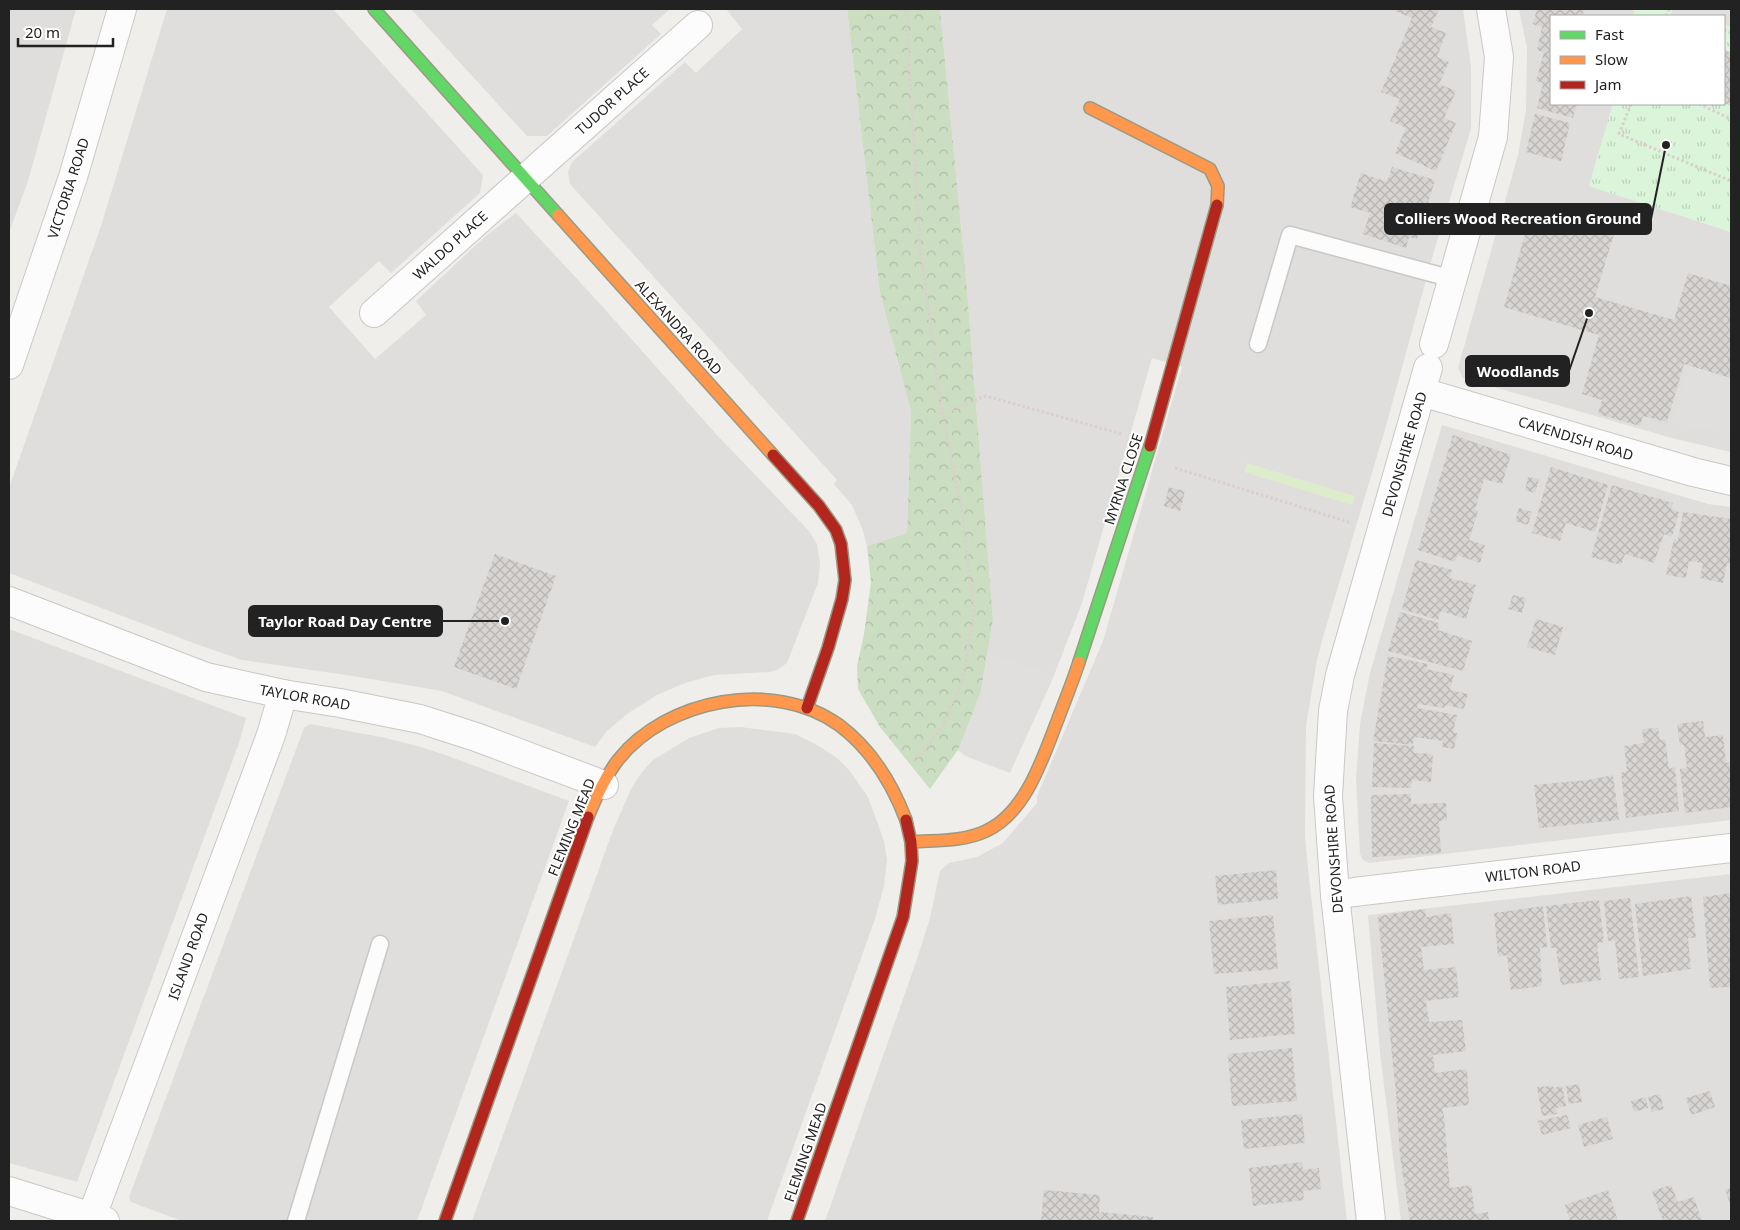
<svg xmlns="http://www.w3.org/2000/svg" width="1740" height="1230" font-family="'Noto Sans',sans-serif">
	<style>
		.residential { fill: #dfdedc }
		.forest { fill: url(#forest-crowns) }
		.park { fill: url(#park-tufts) }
		.garden { fill: #ddeccb }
		.parking { fill: #e0dfde }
		.building { fill: url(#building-cross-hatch) }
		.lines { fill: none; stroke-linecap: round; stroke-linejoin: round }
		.lane-casing { stroke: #c9c8c7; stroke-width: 19 }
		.street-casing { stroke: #c9c8c7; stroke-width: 30 }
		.fast-casing { stroke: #999a82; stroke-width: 14 }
		.slow-casing { stroke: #999a82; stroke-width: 14 }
		.jam-casing { stroke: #999a82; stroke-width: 14 }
		.path { stroke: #dccecd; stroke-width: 3; stroke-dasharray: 2.5 2.5; stroke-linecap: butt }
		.lane { stroke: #fdfcfc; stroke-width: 16 }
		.street { stroke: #fdfcfc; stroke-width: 28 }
		.fast { stroke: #63d668; stroke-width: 11 }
		.slow { stroke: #ff974d; stroke-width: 11 }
		.jam { stroke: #b3261e; stroke-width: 11 }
		.labels { text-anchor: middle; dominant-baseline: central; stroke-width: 4; stroke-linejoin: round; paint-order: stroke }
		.street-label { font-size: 14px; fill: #222; stroke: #fff }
		.leader { fill: none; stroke: #222; stroke-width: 2 }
		.callout-dot { fill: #222; stroke: #fff; stroke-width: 2 }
		.callout { fill: #222; stroke: #222; stroke-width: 2 }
		.callout-label { font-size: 15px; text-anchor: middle; font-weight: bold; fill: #fff }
	</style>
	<defs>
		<pattern id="forest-crowns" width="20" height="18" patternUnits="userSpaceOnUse" patternTransform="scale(1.25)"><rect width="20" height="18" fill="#cbdec1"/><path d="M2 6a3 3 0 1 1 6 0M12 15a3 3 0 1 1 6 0" fill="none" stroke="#aebea6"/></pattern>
		<pattern id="park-tufts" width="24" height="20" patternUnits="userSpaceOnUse" patternTransform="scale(1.25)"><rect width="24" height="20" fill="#daf5da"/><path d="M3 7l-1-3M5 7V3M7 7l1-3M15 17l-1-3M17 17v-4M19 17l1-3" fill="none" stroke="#bbd2bb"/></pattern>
		<pattern id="building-cross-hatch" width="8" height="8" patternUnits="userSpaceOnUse" patternTransform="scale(1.25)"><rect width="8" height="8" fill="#d7d4d2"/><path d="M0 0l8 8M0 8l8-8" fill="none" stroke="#b8b6b4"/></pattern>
	</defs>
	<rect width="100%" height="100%" fill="#f0eeeb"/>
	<g class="residential">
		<polygon points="9,9 76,9 28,181 9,233"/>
		<polygon points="167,9 333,9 483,175 480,193 391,273 379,261 329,307 375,359 426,315 416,301 487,235 516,213 602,306 716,434 809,531 817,544 820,564 818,583 787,663 777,670 769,672 714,675 685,683 657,695 627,714 607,731 595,747 442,691 353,676 242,660 196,644 9,573 9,488 101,226"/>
		<polygon points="411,9 670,9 652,25 661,34 547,136 527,136"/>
		<polygon points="726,9 847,9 880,293 911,412 907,533 867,546 862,528 852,505 834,484 837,480 570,184 568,172 572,162 580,155 685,62 696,73 742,29"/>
		<polygon points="940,9 1463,9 1471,66 1471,129 1432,258 1386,426 1323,637 1317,660 1306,726 1305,835 1307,859 1347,1221 825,1221 916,962 930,918 940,871 949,863 977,857 1003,843 1037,803 1037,796 1103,641 1182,367 1152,358 1082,603 1053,678 987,654 993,619 966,277"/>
		<polygon points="1519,9 1635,9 1633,16 1551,16 1551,104 1613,104 1589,186 1731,232 1731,452 1672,438 1480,383 1463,378 1458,368 1518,155 1526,110 1527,48"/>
		<polygon points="1442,425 1708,504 1731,507 1731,820 1369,863 1363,860 1360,854 1356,780 1360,724 1370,673"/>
		<polygon points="9,629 246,718 239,743 77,1182 9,1163"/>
		<polygon points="310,724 386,738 421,747 451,757 569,801 417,1221 182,1221 131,1202 129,1197 304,728"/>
		<polygon points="740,727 795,734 817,745 837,758 849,770 868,797 884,841 887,860 884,886 875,919 767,1221 472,1221 613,830 632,787 642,772 653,760 689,738 719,728"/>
		<polygon points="1731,874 1731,1221 1401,1221 1380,1053 1368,915"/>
	</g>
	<polygon class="forest" points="847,9 940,9 966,277 993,619 981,692 960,747 930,789 880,727 858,689 857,666 864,634 871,582 867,546 907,533 911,412 880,293"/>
	<polygon class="park" points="1635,9 1731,9 1731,232 1589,186 1613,104 1724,104 1724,16 1633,16"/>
	<polygon class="garden" points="1247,463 1355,496 1352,505 1244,472"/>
	<g class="parking">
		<polygon points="1673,9 1731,9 1731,27 1724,24 1724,16 1670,16"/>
		<polygon points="1690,366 1731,374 1731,435 1671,422"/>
		<polygon points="987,654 1053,678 1010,773 965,756 958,750 981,692"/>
	</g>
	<g class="building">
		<polygon points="1397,9 1439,9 1431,27 1446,33 1437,57 1449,62 1439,84 1456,91 1444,118 1456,123 1436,171 1395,153 1406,128 1390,121 1400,99 1381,92 1412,18 1395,11"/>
		<polygon points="1537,9 1584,9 1583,16 1551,16 1551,104 1577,104 1573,118 1537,108 1543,83 1536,81 1544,52 1537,50 1542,27 1533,24"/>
		<polygon points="1724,49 1731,53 1731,106 1724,103"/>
		<polygon points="1535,114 1570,123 1561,161 1526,152"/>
		<polygon points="1392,167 1435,180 1417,239 1409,237 1406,248 1363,234 1370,213 1350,207 1361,173 1387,182"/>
		<polygon points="1532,210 1614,234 1595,297 1674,320 1688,273 1731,286 1731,378 1684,364 1667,422 1643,416 1640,426 1598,414 1602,400 1582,394 1599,335 1504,307"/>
		<polygon points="1453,435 1511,455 1502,484 1484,479 1475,510 1478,511 1469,540 1485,545 1480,563 1457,555 1455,562 1418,550"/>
		<polygon points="1551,467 1608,485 1595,532 1566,523 1560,541 1532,533"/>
		<polygon points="1528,477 1539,479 1535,493 1525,490"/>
		<polygon points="1612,485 1673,503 1671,509 1679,512 1672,537 1664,534 1654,563 1625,554 1621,565 1591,557"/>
		<polygon points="1169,487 1185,491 1180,511 1164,506"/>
		<polygon points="1519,508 1532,512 1528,525 1515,521"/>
		<polygon points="1683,512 1731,519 1731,564 1727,563 1723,583 1700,578 1703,563 1689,561 1686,578 1666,575 1674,539 1678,540"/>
		<polygon points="495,554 556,576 516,689 454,667"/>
		<polygon points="1416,560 1452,570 1450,578 1476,585 1466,619 1441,611 1438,620 1402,609"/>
		<polygon points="1513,595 1526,598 1522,613 1508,609"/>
		<polygon points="1400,612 1439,623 1438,630 1472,641 1463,671 1388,651"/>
		<polygon points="1536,619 1563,627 1555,655 1527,647"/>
		<polygon points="1388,656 1428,664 1426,669 1454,675 1450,690 1468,694 1464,709 1446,705 1444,708 1418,704 1417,708 1457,715 1453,732 1457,733 1454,749 1442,747 1443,741 1414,737 1413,745 1373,741"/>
		<polygon points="1703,721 1705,737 1723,735 1726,763 1731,762 1731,807 1685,813 1680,769 1687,768 1684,745 1680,745 1677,724"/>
		<polygon points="1658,728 1660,740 1665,739 1669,769 1675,767 1679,811 1626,818 1621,773 1627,771 1624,746 1644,743 1642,729"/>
		<polygon points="1374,743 1414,746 1414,753 1433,754 1431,782 1412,780 1411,788 1372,787"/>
		<polygon points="1613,775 1619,820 1539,828 1534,785 1588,780"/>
		<polygon points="1411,794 1411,804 1446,803 1447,820 1439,821 1441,853 1372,857 1371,795"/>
		<polygon points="1276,870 1278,899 1218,905 1215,876"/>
		<polygon points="1731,893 1731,987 1710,988 1703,897"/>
		<polygon points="1691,896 1696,938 1688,938 1691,969 1643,976 1635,904"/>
		<polygon points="1630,898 1639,977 1619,979 1615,940 1608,941 1604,901"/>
		<polygon points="1599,900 1604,942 1597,943 1601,980 1561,985 1556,948 1551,948 1546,906"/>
		<polygon points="1543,906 1547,947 1540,948 1542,986 1511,990 1507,955 1498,957 1494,913"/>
		<polygon points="1425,909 1426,917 1451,913 1454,944 1421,947 1424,970 1456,967 1459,997 1426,1001 1429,1022 1462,1020 1466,1051 1433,1055 1435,1073 1467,1069 1469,1105 1442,1108 1444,1116 1450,1188 1471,1185 1475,1214 1488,1212 1489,1221 1410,1221 1400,1156 1396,1094 1378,916"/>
		<polygon points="1273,915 1278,969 1214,974 1209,921"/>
		<polygon points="1290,981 1295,1034 1230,1040 1226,987"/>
		<polygon points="1292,1048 1297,1101 1232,1106 1228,1054"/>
		<polygon points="1579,1084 1582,1102 1569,1104 1566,1086"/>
		<polygon points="1553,1086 1553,1088 1562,1086 1566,1106 1556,1108 1557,1114 1542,1116 1537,1087"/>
		<polygon points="1710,1091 1715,1107 1691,1115 1686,1098"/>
		<polygon points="1660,1094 1664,1109 1652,1112 1648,1097"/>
		<polygon points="1646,1097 1648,1108 1634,1112 1631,1101"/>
		<polygon points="1302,1114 1305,1143 1244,1149 1241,1120"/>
		<polygon points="1567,1115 1571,1128 1542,1135 1538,1121"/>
		<polygon points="1607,1117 1613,1139 1584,1147 1578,1125"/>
		<polygon points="1302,1162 1303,1170 1319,1168 1321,1189 1303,1191 1304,1200 1253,1206 1249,1168"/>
		<polygon points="1671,1185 1678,1202 1694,1197 1702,1221 1663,1221 1652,1191"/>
		<polygon points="1731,1188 1731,1206 1725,1190"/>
		<polygon points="1044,1190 1100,1195 1099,1212 1153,1217 1153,1221 1041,1221"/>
		<polygon points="1608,1190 1618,1221 1570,1221 1565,1205"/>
	</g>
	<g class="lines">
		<defs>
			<g id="lane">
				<polyline points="1258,344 1290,235 1453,279"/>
				<polyline points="296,1221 380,944"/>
			</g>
			<g id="street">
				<polyline points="374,313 698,25"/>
				<polyline points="1434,344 1493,137 1499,57 1491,9"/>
				<polyline points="9,365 73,177 122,9"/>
				<polyline points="1422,392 1693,472 1731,481"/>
				<polyline points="9,601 206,677 283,694 340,703 420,719 476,737 604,785"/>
				<polyline points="1335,895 1354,892 1731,848"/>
				<polyline points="9,1191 105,1221"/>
				<polyline points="92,1216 271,735 283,694"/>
				<polyline points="1371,1221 1335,895 1328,796 1333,711 1340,675 1428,368"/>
			</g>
			<g id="fast">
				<polyline points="374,9 558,215"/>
				<polyline points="1079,662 1150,446"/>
			</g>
			<g id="slow">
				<polyline points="1090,108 1210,169 1218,186 1217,205"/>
				<polyline points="558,215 773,455"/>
				<path d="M588 817C596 797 605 777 618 760 666 699 774 678 839 725 871 749 892 783 906 820"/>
				<path d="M911 842C935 840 963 842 986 831 1026 813 1043 757 1058 719 1065 700 1073 681 1079 662"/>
			</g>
			<g id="jam">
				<polyline points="1150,446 1217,205"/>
				<polyline points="773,455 819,506 836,530 841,544 845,580 842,599 828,648 807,708"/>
				<polyline points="445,1221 588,817"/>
				<polyline points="797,1221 903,917 912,861 911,842 906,820"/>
			</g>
		</defs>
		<use href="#lane" class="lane-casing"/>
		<use href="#street" class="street-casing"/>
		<use href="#fast" class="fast-casing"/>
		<use href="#slow" class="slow-casing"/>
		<use href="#jam" class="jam-casing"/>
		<g class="path">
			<polyline points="906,9 920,247 942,413 962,511 974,612 962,682 943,725 923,752 912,762"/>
			<polyline points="1666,16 1669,9"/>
			<polyline points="1724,30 1731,33"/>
			<polyline points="1631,104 1619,134 1731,181"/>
			<polyline points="1699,104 1731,119"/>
			<polyline points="942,413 986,396 1122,434"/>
			<polyline points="1175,468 1352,523"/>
		</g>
		<use href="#lane" class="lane"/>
		<use href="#street" class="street"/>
		<use href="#fast" class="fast"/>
		<use href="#slow" class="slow"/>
		<use href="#jam" class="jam"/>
	</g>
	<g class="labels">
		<g class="street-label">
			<text transform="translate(612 101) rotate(-42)">TUDOR PLACE</text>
			<text transform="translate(68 188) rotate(-72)">VICTORIA ROAD</text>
			<text transform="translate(450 245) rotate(-42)">WALDO PLACE</text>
			<text transform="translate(679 327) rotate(48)">ALEXANDRA ROAD</text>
			<text transform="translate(1576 438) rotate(17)">CAVENDISH ROAD</text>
			<text transform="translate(1404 454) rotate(-74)">DEVONSHIRE ROAD</text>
			<text transform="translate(1123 479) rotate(-72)">MYRNA CLOSE</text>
			<text transform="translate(305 697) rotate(10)">TAYLOR ROAD</text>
			<text transform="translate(571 827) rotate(-68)">FLEMING MEAD</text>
			<text transform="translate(1333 849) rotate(-94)">DEVONSHIRE ROAD</text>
			<text transform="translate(1533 871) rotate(-7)">WILTON ROAD</text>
			<text transform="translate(188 956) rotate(-70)">ISLAND ROAD</text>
			<text transform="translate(805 1152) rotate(-71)">FLEMING MEAD</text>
		</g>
	</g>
	<path class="leader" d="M1666 145L1651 219M1589 313L1569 371M505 621L442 621"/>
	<g class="callout-dot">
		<circle cx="1666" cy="145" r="5"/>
		<circle cx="1589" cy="313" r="5"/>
		<circle cx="505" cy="621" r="5"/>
	</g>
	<g class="callout">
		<rect x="1385" y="204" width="266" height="30" rx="5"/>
		<rect x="1466" y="356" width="103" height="30" rx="5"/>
		<rect x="249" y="606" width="193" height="30" rx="5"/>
	</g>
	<g class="callout-label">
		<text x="1518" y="224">Colliers Wood Recreation Ground</text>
		<text x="1518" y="377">Woodlands</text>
		<text x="345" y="627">Taylor Road Day Centre</text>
	</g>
	<rect width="1740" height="1230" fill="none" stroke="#222222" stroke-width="20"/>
	<rect x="1550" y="15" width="175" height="90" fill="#ffffff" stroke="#a7a7a7"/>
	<rect x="1560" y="31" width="25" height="8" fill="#63d668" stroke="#a7a7a7"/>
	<text x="1595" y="40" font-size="15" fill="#222222">Fast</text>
	<rect x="1560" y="56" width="25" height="8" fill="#ff974d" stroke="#a7a7a7"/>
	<text x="1595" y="65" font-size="15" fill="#222222">Slow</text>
	<rect x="1560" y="81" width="25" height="8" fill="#b3261e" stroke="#a7a7a7"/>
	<text x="1595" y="90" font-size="15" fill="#222222">Jam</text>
	<path d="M18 38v8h95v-8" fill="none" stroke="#222222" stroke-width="2.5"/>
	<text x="25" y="38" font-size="15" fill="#222222" stroke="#ffffff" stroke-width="4" paint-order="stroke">20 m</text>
</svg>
